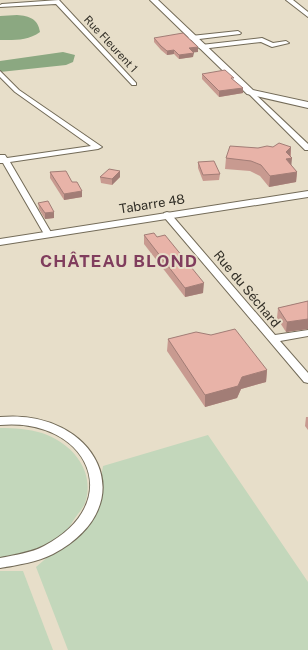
<svg xmlns="http://www.w3.org/2000/svg" width="308" height="650" font-family="'Public Sans',sans-serif">
	<style>
		.green { fill: #c3d7bb }
		.forest { fill: #8ba881 }
		.lines { fill: none; stroke-linecap: round; stroke-linejoin: round }
		.street-casing { stroke: #736b58; stroke-width: 2 }
		.secondary-casing { stroke: #736b58; stroke-width: 2 }
		.street { fill: #fff; fill-rule: evenodd }
		.secondary { fill: #fff; fill-rule: evenodd }
		.wall { fill: #c89a90 }
		.shaded-wall { fill: #a27d76 }
		.building { fill: #e8b3a8; stroke: #a27d76 }
		.labels { text-anchor: middle; dominant-baseline: central; stroke-width: 4; stroke-linejoin: round; paint-order: stroke }
		.far-street-label { font-size: 11px; fill: #322f27; stroke: #e7dec9 }
		.street-label { font-size: 13px; fill: #322f27; stroke: #e7dec9 }
		.district-label { font-size: 17px; font-weight: bold; letter-spacing: 1px; fill: #803d5d; stroke: #e7dec9 }
	</style>
	<rect width="100%" height="100%" fill="#e7dec9"/>
	<g class="green">
		<path d="M0 428C14 428 29 429 42 433 72 443 96 471 85 503 83 508 78 514 75 518 72 522 70 527 66 531 48 548 24 555 0 560Z"/>
		<polygon points="208,435 308,582 308,650 68,650 36,567 73,535 97,502 103,466"/>
		<polygon points="0,571 23,571 53,650 0,650"/>
	</g>
	<g class="forest">
		<path d="M17 15C30 16 38 19 40 32 28 41 14 40 0 40V16Z"/>
		<polygon points="63,52 75,55 73,62 66,65 0,72 0,61"/>
	</g>
	<g class="lines">
		<defs>
			<g id="street">
				<polygon points="59,0 136,83 136,85 132,85 56,4 0,7 0,5 2,4"/>
				<polygon points="286,0 293,0 308,12 308,17"/>
				<polygon points="238,31 241,33 240,34 191,40 188,38 191,36"/>
				<polygon points="262,38 273,43 286,41 289,43 272,47 261,42 201,49 198,47 201,45"/>
				<polygon points="0,71 19,90 102,147 98,149 10,162 52,234 51,236 45,236 44,234 3,163 0,163 0,155 5,155 7,158 91,146 15,92 0,77"/>
				<polygon points="248,91 252,91 308,144 308,150 305,150 248,93"/>
				<polygon points="167,212 170,213 275,335 308,330 308,336 280,341 308,373 308,383 304,382 164,217 164,213"/>
				<path d="M0 417C95 408 147 504 53 554 37 562 18 565 0 568V558C15 555 31 553 44 546 129 501 86 417 0 425Z"/>
			</g>
			<g id="secondary">
				<polygon points="150,0 158,0 253,90 308,102 308,108 247,94"/>
				<polygon points="308,191 308,197 0,245 0,239"/>
			</g>
		</defs>
		<use href="#street" class="street-casing"/>
		<use href="#secondary" class="secondary-casing"/>
		<use href="#street" class="street"/>
		<use href="#secondary" class="secondary"/>
	</g>
	<g class="wall">
		<polygon points="154,38 198,47 198,52 193,52 193,57 179,59 174,54 167,55 161,50 154,42"/>
		<polygon points="202,74 234,80 243,93 219,97 202,79"/>
		<polygon points="273,147 291,147 291,165 297,172 296,182 269,187 260,176 250,171 225,169 226,158 258,148"/>
		<polygon points="198,162 220,174 219,180 203,181 198,168"/>
		<polygon points="50,172 72,182 82,197 64,200 50,178"/>
		<polygon points="100,177 120,177 112,185 101,183"/>
		<polygon points="38,203 54,218 45,219 39,209"/>
		<polygon points="144,235 203,293 185,297 144,244"/>
		<polygon points="308,301 308,329 286,332 277,318 278,308"/>
		<polygon points="168,339 267,370 266,382 241,389 237,398 205,407 167,351"/>
		<polygon points="306,417 308,417 308,430 305,426"/>
	</g>
	<g class="shaded-wall">
		<polygon points="198,47 198,52 189,53 189,48"/>
		<polygon points="174,50 174,54 167,55 167,51"/>
		<polygon points="194,53 193,57 179,59 179,55"/>
		<polygon points="243,88 243,93 219,97 219,91"/>
		<polygon points="291,147 290,157 292,158 291,169 285,170 286,152"/>
		<polygon points="120,171 120,177 112,185 112,179"/>
		<polygon points="297,172 296,182 269,187 270,176"/>
		<polygon points="82,191 82,197 64,200 64,194"/>
		<polygon points="54,212 54,218 45,219 45,213"/>
		<polygon points="204,283 203,293 185,297 185,288"/>
		<polygon points="308,319 308,329 286,332 287,322"/>
		<polygon points="267,370 266,382 241,389 237,398 205,407 205,395 242,377"/>
	</g>
	<g class="building">
		<polygon points="183,33 198,47 189,48 194,53 179,55 174,50 167,51 161,46 154,38"/>
		<polygon points="225,70 234,78 231,78 243,88 219,91 202,74"/>
		<polygon points="279,143 291,147 286,152 292,158 286,159 297,172 270,176 261,165 251,161 226,158 230,146 258,148 267,146 273,147"/>
		<polygon points="214,161 220,174 203,175 198,162"/>
		<polygon points="109,169 120,171 112,179 100,177"/>
		<polygon points="66,171 72,182 77,182 82,191 64,194 50,172"/>
		<polygon points="48,201 54,212 45,213 38,203"/>
		<polygon points="154,233 157,237 165,235 204,283 185,288 144,235"/>
		<polygon points="308,301 308,319 287,322 278,308"/>
		<polygon points="235,329 267,370 242,377 238,386 205,395 168,339 196,332 211,335"/>
	</g>
	<g class="labels">
		<g class="far-street-label">
			<text transform="translate(111 44) rotate(47)">Rue Fleurent 1</text>
		</g>
		<g class="street-label">
			<text transform="translate(152 204) rotate(-9)">Tabarre 48</text>
			<text transform="translate(247 289) rotate(50)">Rue du Séchard</text>
		</g>
		<g class="district-label">
			<text x="119" y="261">CHÂTEAU BLOND</text>
		</g>
	</g>
</svg>
